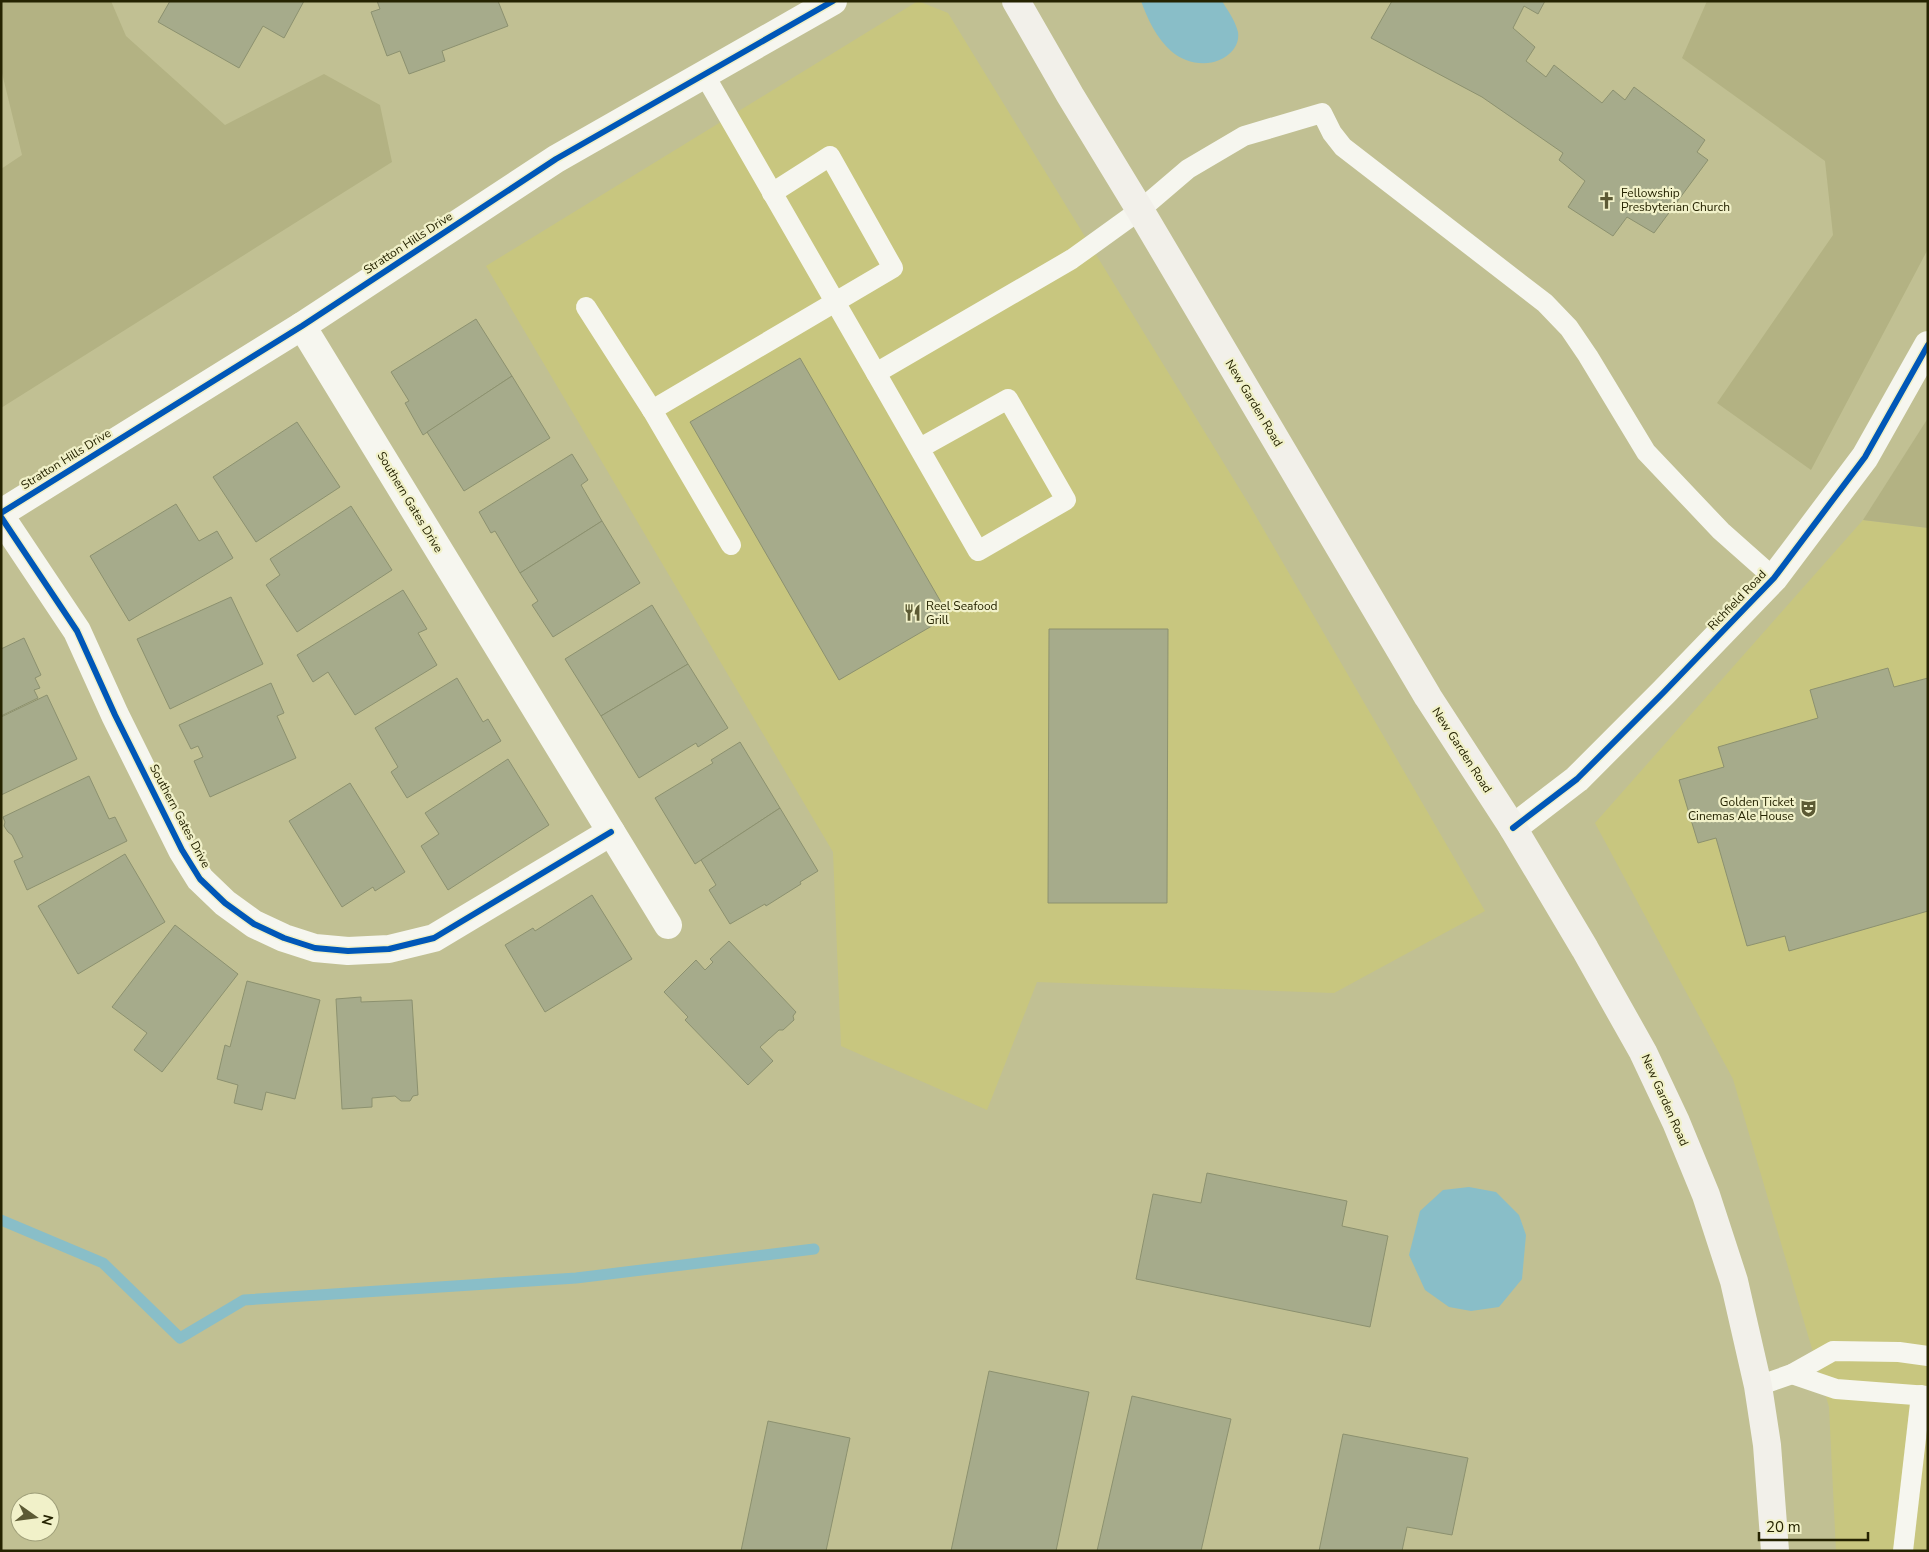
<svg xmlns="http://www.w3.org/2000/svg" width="1929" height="1552" font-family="'Nunito Sans',sans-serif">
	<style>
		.built { fill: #c8c67f }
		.green { fill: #b3b283 }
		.water { fill: #89bec8 }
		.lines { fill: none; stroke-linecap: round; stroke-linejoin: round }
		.stream { stroke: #89bec8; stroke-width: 11 }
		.building { fill: #a6ab8b; stroke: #8c916f }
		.service { stroke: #f6f6ef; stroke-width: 20 }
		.minor { stroke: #f6f6ef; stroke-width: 28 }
		.secondary { stroke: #f2f0ea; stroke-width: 28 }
		.cycleway-casing { stroke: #f1f1c9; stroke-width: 9 }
		.cycleway { stroke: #0057b8; stroke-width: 6 }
		.labels { text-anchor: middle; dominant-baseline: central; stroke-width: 4.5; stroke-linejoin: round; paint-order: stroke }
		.poi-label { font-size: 12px; fill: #252301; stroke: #f1f1c9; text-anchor: start }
		.street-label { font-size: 12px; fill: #252301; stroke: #f1f1c9 }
	</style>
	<rect width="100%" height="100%" fill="#c1c093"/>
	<g class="built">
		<polygon points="918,1 948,13 1250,506 1485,911 1334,993 1037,982 987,1110 841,1046 833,852 486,266"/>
		<polygon points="1863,520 1928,528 1928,1551 1836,1551 1829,1407 1733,1079 1595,823"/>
	</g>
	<g class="green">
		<polygon points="1,1 111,1 126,36 225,125 324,74 380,105 392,162 1,408 1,169 22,155 1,69"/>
		<polygon points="1707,1 1928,1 1928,249 1811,470 1717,403 1833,235 1825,161 1682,58"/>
		<polygon points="1928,418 1928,528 1863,520"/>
	</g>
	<g class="water">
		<path d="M1141 1H1222C1228 11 1235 20 1238 32 1239 39 1237 45 1233 50 1217 69 1188 66 1171 51 1157 39 1147 18 1141 1Z"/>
		<polygon points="1469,1187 1496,1192 1519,1215 1526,1235 1522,1279 1499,1307 1471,1311 1449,1307 1425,1290 1409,1255 1420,1211 1443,1190"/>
	</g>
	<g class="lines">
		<polyline class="stream" points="1,1220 103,1263 180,1338 244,1300 576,1278 814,1249"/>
	</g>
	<g class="building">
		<polygon points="170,1 304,1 284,38 263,26 239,68 158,22"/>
		<polygon points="377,1 498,1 508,26 442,51 445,61 409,74 400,51 387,56 371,12 380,9"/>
		<polygon points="1392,1 1545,1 1538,14 1524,6 1513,28 1535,47 1526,61 1546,77 1554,65 1602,103 1613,90 1625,100 1634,87 1705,140 1697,152 1708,160 1654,233 1627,217 1613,236 1568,207 1585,181 1559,160 1563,153 1482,97 1371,38"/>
		<polygon points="476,319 512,376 423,435 405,403 409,401 391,372"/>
		<polygon points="800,358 949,616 839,680 690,422"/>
		<polygon points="512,376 550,438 464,491 427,432"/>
		<polygon points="297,422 340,487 256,542 213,477"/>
		<polygon points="572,454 588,480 581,485 602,521 520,573 495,531 491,533 479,512"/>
		<polygon points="176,504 199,541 217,531 233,558 129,621 90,556"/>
		<polygon points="351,506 392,570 297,632 266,585 280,575 270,559"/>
		<polygon points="602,521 640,583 553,637 532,605 538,601 520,573"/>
		<polygon points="403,590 427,629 418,633 437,665 355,715 328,672 313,682 297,655"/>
		<polygon points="231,597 263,664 170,709 137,639"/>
		<polygon points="652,605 688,664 601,716 565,659"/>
		<polygon points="1049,629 1168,629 1167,903 1048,903"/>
		<polygon points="24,638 41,675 35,678 40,688 34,690 38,698 1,716 1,649"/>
		<polygon points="688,664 728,728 698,747 696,743 639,778 601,716"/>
		<polygon points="1888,668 1894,687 1928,678 1928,911 1789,951 1785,936 1747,946 1716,838 1698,843 1679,780 1724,767 1718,747 1818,718 1810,690"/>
		<polygon points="457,678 483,722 488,719 501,741 407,798 391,772 398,767 375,728"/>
		<polygon points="271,683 284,713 277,716 296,758 210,797 194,761 203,757 198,746 191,749 179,725"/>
		<polygon points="47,695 77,759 1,795 1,717"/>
		<polygon points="740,742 780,808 695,864 655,798 713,763 711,760"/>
		<polygon points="508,759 549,825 448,890 421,846 439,834 425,813"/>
		<polygon points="89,776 109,819 115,817 127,841 27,890 14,861 23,857 12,835 8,832 4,826 5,822 3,817"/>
		<polygon points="350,783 405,872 375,891 373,887 342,907 289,821"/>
		<polygon points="780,808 818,871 800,882 801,884 766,906 765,904 730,924 709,890 716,885 701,860"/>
		<polygon points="125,854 165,922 78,974 38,906"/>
		<polygon points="592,895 632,959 545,1012 505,945 533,928 535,931"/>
		<polygon points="175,925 238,974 162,1072 134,1050 147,1033 112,1007"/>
		<polygon points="729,941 796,1012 793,1016 794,1020 783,1030 779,1030 760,1047 773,1061 748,1085 685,1020 688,1017 664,992 696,960 705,970 713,962 710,959"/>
		<polygon points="247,981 320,1000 295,1099 266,1092 262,1110 234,1103 238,1085 217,1079 225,1045 230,1047"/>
		<polygon points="361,997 361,1002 412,1000 418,1095 413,1096 410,1101 401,1101 395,1096 372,1098 372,1107 342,1109 336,999"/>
		<polygon points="1207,1173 1347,1201 1342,1226 1388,1236 1370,1327 1136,1279 1153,1194 1201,1203"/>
		<polygon points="989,1371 1089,1392 1056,1551 951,1551"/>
		<polygon points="1132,1396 1231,1419 1201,1551 1097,1551"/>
		<polygon points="768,1421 850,1438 826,1551 741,1551"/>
		<polygon points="1343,1434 1468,1458 1452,1535 1407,1527 1402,1551 1319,1551"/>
	</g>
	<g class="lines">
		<g class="service">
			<polyline points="704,74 876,373 1072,259 1140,210 1188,169 1244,136 1322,113 1332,133 1343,147 1545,303 1569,328 1588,356 1646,452 1721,531 1774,578"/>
			<polyline points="586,307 652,410"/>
			<polyline points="876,373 978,551 1066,500 1008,399 920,448"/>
			<polyline points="731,545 652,410 893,268 830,156 772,193"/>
			<polyline points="1792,1374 1836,1389 1928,1396"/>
			<polyline points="1758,1386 1792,1374 1833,1351 1899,1352 1928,1356"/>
			<polyline points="1903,1551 1921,1395"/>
		</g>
		<g class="minor">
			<polyline points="302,326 668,925"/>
			<polyline points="1,513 302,326 556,159 833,1"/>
			<polyline points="1,517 77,631 115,715 182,850 200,879 225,903 254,924 284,938 315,948 348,951 389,949 434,938 611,832"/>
			<polyline points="1513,828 1577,779 1663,693 1774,578 1865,457 1928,345"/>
		</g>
		<polyline class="secondary" points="1016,1 1070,95 1140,210 1428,697 1513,828 1585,949 1643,1052 1676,1122 1706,1195 1734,1281 1758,1386 1767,1445 1775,1551"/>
		<defs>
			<g id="cycleway">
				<polyline points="1,513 302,326 556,159 833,1"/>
				<polyline points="1,517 77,631 115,715 182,850 200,879 225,903 254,924 284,938 315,948 348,951 389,949 434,938 611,832"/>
				<polyline points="1513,828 1577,779 1663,693 1774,578 1865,457 1928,345"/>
			</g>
		</defs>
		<use href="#cycleway" class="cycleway-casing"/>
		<use href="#cycleway" class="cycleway"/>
	</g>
	<defs>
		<symbol id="church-bare" viewBox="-9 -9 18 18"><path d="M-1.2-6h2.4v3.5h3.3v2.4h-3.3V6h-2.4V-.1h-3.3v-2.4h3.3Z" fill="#5c5a34" stroke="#f1f1c9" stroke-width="2.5" paint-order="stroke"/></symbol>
		<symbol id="restaurant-bare" viewBox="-9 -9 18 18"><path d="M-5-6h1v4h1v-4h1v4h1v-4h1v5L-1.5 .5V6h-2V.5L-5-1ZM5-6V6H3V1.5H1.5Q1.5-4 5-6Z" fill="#5c5a34" stroke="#f1f1c9" stroke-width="2.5" paint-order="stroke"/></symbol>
		<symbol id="theatre-bare" viewBox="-9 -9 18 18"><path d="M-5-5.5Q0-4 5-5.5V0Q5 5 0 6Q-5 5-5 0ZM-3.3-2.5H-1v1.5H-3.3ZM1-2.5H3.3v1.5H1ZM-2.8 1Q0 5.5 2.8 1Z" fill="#5c5a34" stroke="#f1f1c9" stroke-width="2.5" paint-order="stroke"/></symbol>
	</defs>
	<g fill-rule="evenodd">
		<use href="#church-bare" x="1594" y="188" width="25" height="25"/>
		<use href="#restaurant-bare" x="900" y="600" width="25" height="25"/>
		<use href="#theatre-bare" x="1796" y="796" width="25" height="25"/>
	</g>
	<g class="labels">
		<g class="poi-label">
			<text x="1621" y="193">Fellowship<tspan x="1621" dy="14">Presbyterian Church</tspan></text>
			<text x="926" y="606">Reel Seafood<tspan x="926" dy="14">Grill</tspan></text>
			<text x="1794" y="802" text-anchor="end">Golden Ticket<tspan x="1794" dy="14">Cinemas Ale House</tspan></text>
		</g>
		<g class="street-label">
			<text transform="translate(408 243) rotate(-33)">Stratton Hills Drive</text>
			<text transform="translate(1254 403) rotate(59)">New Garden Road</text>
			<text transform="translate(66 459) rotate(-32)">Stratton Hills Drive</text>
			<text transform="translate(410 502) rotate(59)">Southern Gates Drive</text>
			<text transform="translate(1737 600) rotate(-46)">Richfield Road</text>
			<text transform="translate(1462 750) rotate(57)">New Garden Road</text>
			<text transform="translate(180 816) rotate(62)">Southern Gates Drive</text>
			<text transform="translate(1665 1100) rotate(66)">New Garden Road</text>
		</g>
	</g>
	<rect width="1929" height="1552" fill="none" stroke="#252301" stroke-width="5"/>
	<g transform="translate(35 1517) rotate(104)"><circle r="24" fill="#f1f1c9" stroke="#9f9f79"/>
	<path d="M0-4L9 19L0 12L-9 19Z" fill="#5c5a34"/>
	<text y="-8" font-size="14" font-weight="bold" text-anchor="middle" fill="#252301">N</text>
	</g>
	<path d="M1759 1532v8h109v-8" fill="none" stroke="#252301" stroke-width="2.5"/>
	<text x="1766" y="1532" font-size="15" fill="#252301" stroke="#f1f1c9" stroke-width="4" paint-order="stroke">20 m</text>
</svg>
